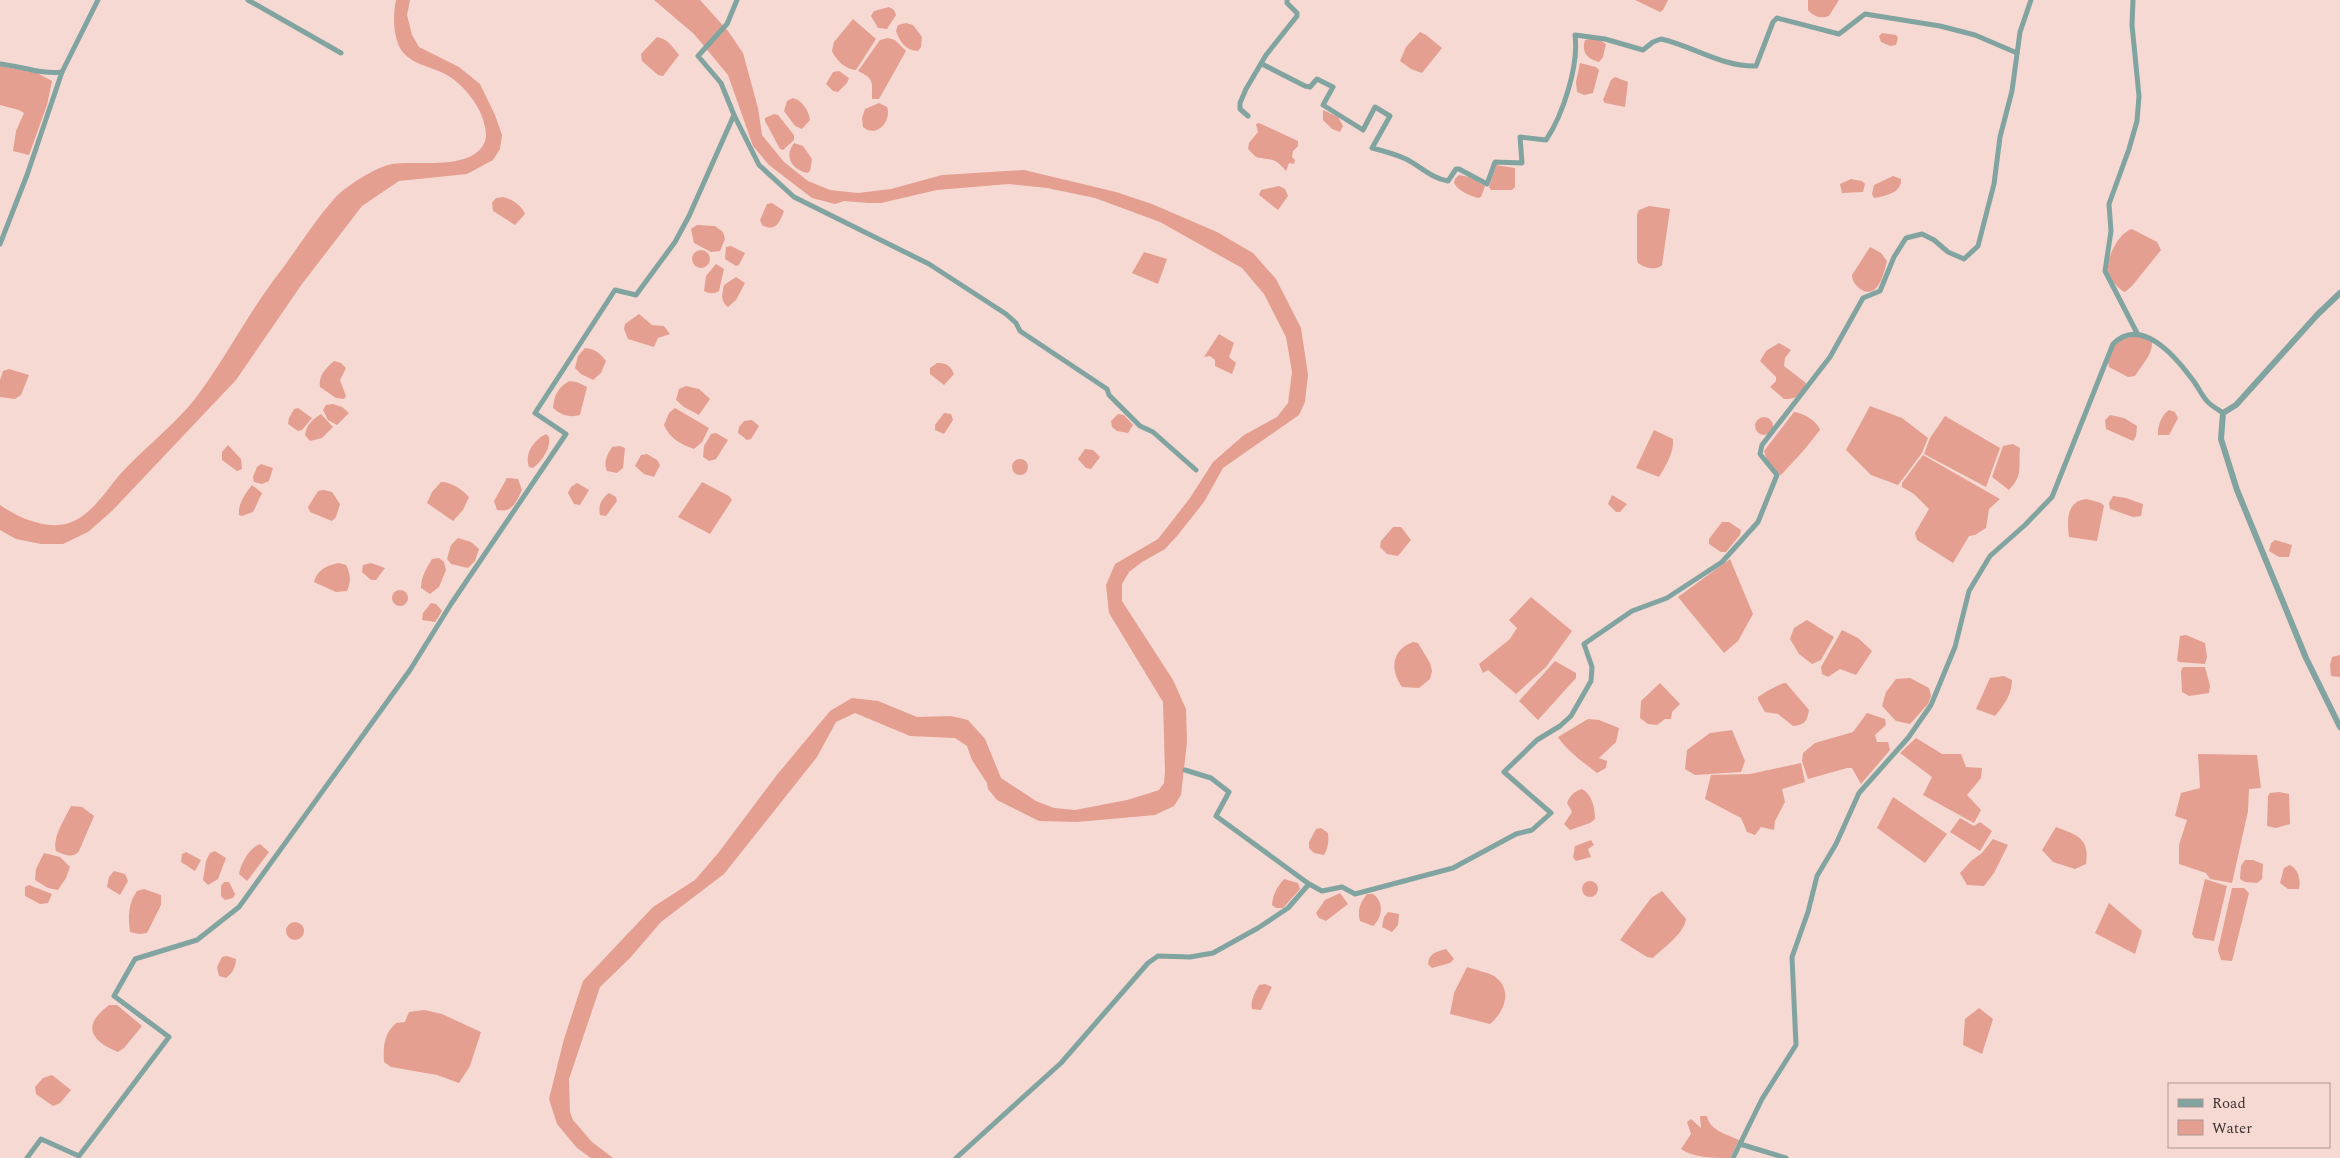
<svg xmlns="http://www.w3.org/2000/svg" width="2340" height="1158" font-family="Spectral,serif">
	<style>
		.water { fill: #e49f90 }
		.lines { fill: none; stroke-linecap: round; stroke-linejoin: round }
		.minor { stroke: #81a4a1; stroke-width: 5 }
		.tertiary { stroke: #81a4a1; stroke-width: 6 }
	</style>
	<rect width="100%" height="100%" fill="#f6d9d2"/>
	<g class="water">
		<path d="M396 0H410L407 15 412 35 419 47 459 67 480 84 495 115 502 135 500 149 493 160 467 174 399 181 362 206 302 284 236 380 112 511 88 532 63 544H41L16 539 0 530V505C20 519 53 533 76 520 98 508 109 485 126 468 148 445 175 424 195 399 224 361 245 319 273 281 294 254 312 224 334 199 344 187 376 167 392 164 417 160 469 171 484 144 488 136 485 127 483 119 478 103 461 82 445 74 430 66 407 64 399 46 393 33 393 13 396 0Z"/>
		<polygon points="654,0 700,0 728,31 743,53 758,108 762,135 784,162 808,181 830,190 858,193 891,189 942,175 1024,170 1116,192 1152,204 1217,232 1253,253 1276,279 1301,328 1308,375 1305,402 1299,415 1223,468 1204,502 1177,536 1165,549 1142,562 1129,572 1122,584 1122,601 1173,680 1186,709 1187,742 1181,795 1174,806 1155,815 1077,822 1039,821 997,800 988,789 987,783 972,760 967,746 955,738 910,736 855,713 836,722 817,757 724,874 661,922 630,958 600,987 569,1079 570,1112 573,1120 592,1142 613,1158 591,1158 577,1148 557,1124 549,1099 564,1039 583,981 653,907 695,880 719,852 776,776 830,711 852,698 878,701 917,717 951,716 968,720 985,739 1001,778 1036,801 1054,808 1075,810 1127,800 1150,793 1159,790 1164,783 1165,772 1163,702 1109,613 1106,585 1115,564 1158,539 1190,498 1213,462 1244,435 1277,417 1288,403 1292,372 1286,337 1264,294 1242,268 1160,222 1095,198 1047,188 1009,184 937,190 881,203 868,203 844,201 835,204 812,198 769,165 753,146 728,75 694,34"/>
		<polygon points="1635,0 1668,0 1663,10 1660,12"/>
		<path d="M1808 0H1839L1829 16C1821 19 1814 17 1808 10Z"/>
		<polygon points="889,7 894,10 896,15 887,29 878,28 871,16 874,11"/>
		<path d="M853 19 876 39 856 70C846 70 836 60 832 51L834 42Z"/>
		<path d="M906 23 913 25 922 37 921 47 918 51C906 51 899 41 896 31L898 25Z"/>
		<polygon points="1420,32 1426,35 1442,48 1422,73 1411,69 1400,61 1406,47"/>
		<polygon points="1882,33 1896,35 1898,38 1896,45 1890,46 1881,42 1879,36"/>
		<path d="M657 37C668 39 672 46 679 55L663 76 658 75 642 61 641 54Z"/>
		<path d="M888 38 895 40 906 51 879 99H872C872 83 875 79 858 71L880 40Z"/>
		<path d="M1590 39H1598L1606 44 1603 57 1599 62C1588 59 1581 53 1585 40Z"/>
		<polygon points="1580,63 1596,67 1599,70 1593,93 1584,95 1577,92 1576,82"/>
		<polygon points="0,66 37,73 52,81 47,105 29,155 13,151 16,131 24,113 19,110 0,105"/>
		<polygon points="839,71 849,78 847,83 838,92 833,91 826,84 833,72"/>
		<polygon points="1615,77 1628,82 1625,107 1605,103 1603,100 1611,80"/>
		<path d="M793 98C802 100 809 111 810 120L802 129 795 126 784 111 787 101Z"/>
		<path d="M879 103 887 107C892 120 877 139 863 127L862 118 865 109Z"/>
		<polygon points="1323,110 1338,117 1343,126 1340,132 1332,129 1323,120"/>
		<polygon points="774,114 778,115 794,135 794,140 783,150 780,149 765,121 765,118"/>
		<path d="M1259 123 1298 141V146L1293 151 1292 157 1295 160 1294 164 1289 163 1286 171C1273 156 1273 161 1256 157L1248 149 1249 143 1258 132 1256 124Z"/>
		<path d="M794 143 803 146 812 159 810 171 807 173C791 169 784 156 794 143Z"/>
		<polygon points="1496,165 1515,168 1515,187 1512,190 1491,190 1489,187"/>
		<path d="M1459 175 1469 177 1485 186 1481 197 1478 198C1470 196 1457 190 1454 183L1455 179Z"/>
		<path d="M1893 176 1901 179C1902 193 1885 196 1874 198L1872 194 1874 185Z"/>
		<polygon points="1851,179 1862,181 1865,184 1863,192 1842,193 1840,184"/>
		<polygon points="1279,186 1285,189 1288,196 1278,210 1259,195 1261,190"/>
		<path d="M503 197C512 199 522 206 525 214L515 225 493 211 492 203 496 198Z"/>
		<path d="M772 203 784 211C780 222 775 233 762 225L760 220 767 204Z"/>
		<path d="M1649 206 1670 209 1662 265C1656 271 1644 268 1638 263L1637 259V215L1639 210Z"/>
		<polygon points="697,225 715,226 723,232 725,239 720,251 711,252 694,243 691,229"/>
		<path d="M2132 229 2157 242 2161 250 2132 286 2125 292C2119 290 2109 278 2108 271 2106 258 2119 232 2132 229Z"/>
		<polygon points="731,246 745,253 739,265 736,266 725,259 726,247"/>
		<path d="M1870 247 1881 253 1887 261C1885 269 1882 281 1877 287 1868 299 1852 286 1852 275Z"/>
		<circle cx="701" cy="259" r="9"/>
		<polygon points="1144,252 1167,259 1158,284 1132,273"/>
		<path d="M716 264 724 269 719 291C714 294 710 294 704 291L706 276Z"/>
		<path d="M736 277 745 283 736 300 728 307C720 301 722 294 724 285Z"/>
		<polygon points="639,314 652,325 664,326 670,334 658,338 654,347 628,339 624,329 625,324"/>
		<polygon points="1219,334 1234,343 1229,357 1236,363 1232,374 1215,366 1215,360 1210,356 1204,357"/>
		<path d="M2141 336 2152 342C2153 354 2141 366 2135 376L2128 377 2109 367 2108 362C2115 340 2119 338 2141 336Z"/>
		<path d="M1779 343 1791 350 1785 358 1784 366 1806 383C1802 394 1797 400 1784 399L1770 387 1776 381V377L1760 361 1766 351Z"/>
		<path d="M585 348C595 349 600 353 606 361L601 373 593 380 581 374 575 368 578 356Z"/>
		<path d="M334 361 341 363 346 368 340 380 346 396 344 399 336 398 320 387C318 376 326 368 334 361Z"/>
		<path d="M937 363C946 363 950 365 954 374L944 385 930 374V368Z"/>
		<polygon points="9,369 29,375 21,395 15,399 0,397 0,380 3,371"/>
		<path d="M569 381 577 382 587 387 580 415C569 418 561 415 553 408 554 395 558 388 569 381Z"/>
		<polygon points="686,386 699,389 710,399 699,415 684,407 676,400 679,389"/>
		<polygon points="333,404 342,407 349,413 337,425 328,420 323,410 326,405"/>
		<polygon points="1870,406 1902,418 1928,438 1922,453 1898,485 1871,475 1846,450"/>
		<polygon points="298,408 312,418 302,430 298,431 288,424 289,418 294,409"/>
		<path d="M675 408 709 428 702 442 694 449C682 445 669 438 664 425L669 413Z"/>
		<path d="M2169 410 2175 412 2178 418 2169 435H2158C2157 427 2162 414 2169 410Z"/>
		<path d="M1794 412C1803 413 1817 421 1820 430L1804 450 1781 475C1771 469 1767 461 1764 451Z"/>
		<polygon points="944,413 951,414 953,420 944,434 935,430 935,425"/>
		<path d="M321 414 333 427 322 438 310 441 305 435C306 425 313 419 321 414Z"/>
		<polygon points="1118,414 1124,415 1133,425 1128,433 1117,431 1112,427 1111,421"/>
		<polygon points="2110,415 2124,418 2137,426 2136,436 2133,441 2106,429 2105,420"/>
		<polygon points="1945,416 2000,448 1986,487 1924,454 1930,438"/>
		<circle cx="1764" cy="426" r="9"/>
		<polygon points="752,420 759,426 751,439 747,440 738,433 739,427 744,421"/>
		<path d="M1654 430 1673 439C1674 453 1666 465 1659 477L1636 468Z"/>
		<polygon points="716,433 728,440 716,459 709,461 703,457 704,446 711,434"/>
		<path d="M546 434 549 437C551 448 542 461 533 468L529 467C524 453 534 440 546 434Z"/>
		<path d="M2013 444 2020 448C2018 467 2024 474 2009 490L1992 477 2003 446Z"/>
		<polygon points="228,445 241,459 242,469 237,471 222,460 222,452"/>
		<path d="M620 446 625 448 623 468 617 473 607 471C603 462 607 455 612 447Z"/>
		<polygon points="1085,449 1093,450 1100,457 1091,469 1086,468 1078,459"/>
		<polygon points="647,454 657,460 660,465 654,477 644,474 635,466 641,455"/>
		<polygon points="1923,455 2000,499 1989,509 1986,528 1975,535 1969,536 1953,563 1917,540 1915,533 1929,509 1914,494 1902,487 1902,483"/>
		<circle cx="1020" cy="467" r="8"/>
		<polygon points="261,464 273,468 269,481 262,484 254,482 253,477 257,467"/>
		<path d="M507 478 518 479 522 490C516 502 513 513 497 510L494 501Z"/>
		<path d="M441 482C452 482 461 489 469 497L463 510 453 521 427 503 432 492Z"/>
		<polygon points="702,482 729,496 732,500 710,534 678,517"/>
		<polygon points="577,483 589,490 580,505 574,504 568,493 571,487"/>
		<path d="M252 485 262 493 253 512 242 516 239 515C238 503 245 494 252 485Z"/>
		<polygon points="324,490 332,492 340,504 336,517 332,521 310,512 308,507 318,491"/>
		<path d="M609 493 616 497 617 501 606 516 600 515C598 506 601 499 609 493Z"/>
		<polygon points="1612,495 1627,504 1620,512 1616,512 1608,504"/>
		<polygon points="2113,496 2126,498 2143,504 2141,516 2133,517 2110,509 2109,503"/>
		<path d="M2087 499 2101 503 2104 506 2097 541 2069 537C2067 520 2066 501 2087 499Z"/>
		<polygon points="1722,522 1729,522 1741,530 1740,535 1726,552 1721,552 1709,544 1709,539"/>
		<polygon points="1393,527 1401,527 1411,540 1398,556 1387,554 1380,547 1381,541"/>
		<polygon points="458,538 471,542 479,549 475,561 468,568 451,564 447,559 451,545"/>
		<polygon points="2275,540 2292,545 2289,557 2279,557 2269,551 2271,543"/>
		<path d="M439 558 444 562 446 570 439 587 430 594 421 588C421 577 426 569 432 559Z"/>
		<polygon points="1730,559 1753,614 1738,641 1724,653 1678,597"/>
		<path d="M339 563 346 565C351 575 351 582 347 591L336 592 314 582C317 570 327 565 339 563Z"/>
		<polygon points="371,563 385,568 376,580 371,580 362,572 363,565"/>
		<circle cx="400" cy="598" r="8"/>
		<polygon points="1531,597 1572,631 1546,667 1516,694 1488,670 1483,673 1479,664 1510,639 1517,628 1509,620"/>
		<polygon points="431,603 436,604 442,611 435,622 422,620 423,613"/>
		<polygon points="1807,620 1834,637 1821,660 1812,664 1799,654 1790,639 1794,628"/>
		<polygon points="1842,630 1858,638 1872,651 1856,675 1840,669 1828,677 1822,674 1821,667"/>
		<polygon points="2186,635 2205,643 2207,657 2205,664 2179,662 2177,660 2180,636"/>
		<path d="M1413 642 1418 643 1430 663 1432 671 1430 679 1419 688 1402 687C1390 670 1391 650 1413 642Z"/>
		<polygon points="2340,655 2340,677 2331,676 2330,665 2332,657"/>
		<polygon points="1555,661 1576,673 1576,678 1538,720 1519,701"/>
		<polygon points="2183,667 2205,667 2210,686 2209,693 2189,696 2182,692 2181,671"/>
		<path d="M2004 676 2012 680C2012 694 2004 705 1995 716L1976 709 1990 678Z"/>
		<polygon points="1910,678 1929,688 1931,696 1928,704 1910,724 1896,721 1882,706 1886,692 1896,679"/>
		<polygon points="1660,683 1680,704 1672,712 1671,719 1665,719 1657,725 1648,724 1640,718 1641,701"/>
		<path d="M1783 683H1786L1809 710C1807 721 1805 725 1793 726L1778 714 1765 712 1758 700V697L1769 690Z"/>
		<polygon points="1867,713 1885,719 1886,725 1875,735 1877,742 1888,742 1890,750 1861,784 1852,768 1847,768 1808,779 1802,761 1803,753 1815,743 1853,732"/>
		<path d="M1588 719 1599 720 1619 728 1616 742 1599 758 1607 761 1606 768 1597 773C1583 762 1568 752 1558 737Z"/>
		<polygon points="1732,730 1745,761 1741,772 1695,775 1685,769 1687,750 1710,733"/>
		<polygon points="1916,738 1942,754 1961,754 1966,767 1982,768 1981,778 1967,795 1981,810 1974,823 1923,795 1932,777 1900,753"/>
		<polygon points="2198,754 2257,755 2261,788 2249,789 2248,811 2232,883 2210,879 2206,873 2179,864 2179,845 2187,820 2175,816 2181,793 2200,788"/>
		<polygon points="1801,763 1805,782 1782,789 1785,802 1775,821 1774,830 1761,827 1755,835 1747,832 1741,818 1705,799 1711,775 1750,774"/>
		<path d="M1582 789C1592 794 1595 808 1595 819L1590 823 1570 830 1564 824 1572 812 1567 803C1570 796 1574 791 1582 789Z"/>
		<polygon points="2279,792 2289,794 2290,824 2276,828 2267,826 2268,796 2270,793"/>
		<polygon points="1893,797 1947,834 1925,863 1877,828"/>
		<path d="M71 806 82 807 94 816 79 851C73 859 65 855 56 851 52 837 65 819 71 806Z"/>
		<polygon points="1960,818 1974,826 1980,822 1992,831 1980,851 1950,832"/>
		<path d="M2056 827C2077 835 2090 838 2086 864L2075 869 2053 862 2042 850Z"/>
		<path d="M1321 828 1328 833C1329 842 1328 847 1324 855L1314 853 1309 848V842L1316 829Z"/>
		<polygon points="1993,839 2008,845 1994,873 1984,886 1967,885 1960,873 1971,861 1982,853"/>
		<polygon points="1591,840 1594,845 1588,849 1591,857 1576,861 1573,857 1575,846"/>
		<path d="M260 844 269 852 247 881 239 874C241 863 249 848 260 844Z"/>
		<polygon points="215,851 226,858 218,879 208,885 203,880 206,861 210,853"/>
		<polygon points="186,852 201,860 195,871 181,862 182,854"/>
		<polygon points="44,853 60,857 70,867 66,878 58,890 48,888 35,880 36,869"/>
		<polygon points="2245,860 2253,860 2263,864 2262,879 2257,883 2245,882 2240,879 2241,866"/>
		<path d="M2290 865C2298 869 2301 880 2299 889H2288L2280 883 2284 868Z"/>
		<polygon points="114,871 125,874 128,881 120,895 107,887 109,877"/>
		<path d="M1284 879 1298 883 1300 889 1283 908H1276L1272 905C1273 894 1277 887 1284 879Z"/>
		<polygon points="2205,879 2227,886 2214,941 2195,938 2192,934"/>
		<circle cx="1590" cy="889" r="8"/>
		<polygon points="224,882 229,882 235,894 233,898 225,900 221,896 221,886"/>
		<polygon points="29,885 52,894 48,903 40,904 25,896 25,887"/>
		<polygon points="2232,888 2244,888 2249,893 2232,961 2221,960 2218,950"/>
		<path d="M144 889 161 895V905L147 933 139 934 130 932C128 916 128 904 137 891Z"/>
		<path d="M1662 891 1686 919C1684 934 1663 948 1653 958L1647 957 1620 940 1651 898Z"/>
		<polygon points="1340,893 1348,904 1326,921 1319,918 1316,913 1325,900"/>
		<path d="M1367 894H1373C1384 902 1383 917 1373 926L1360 921C1357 910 1360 903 1367 894Z"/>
		<polygon points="2109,903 2142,931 2135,954 2095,933"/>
		<polygon points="1388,912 1399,914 1398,925 1392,932 1382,927 1384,917"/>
		<circle cx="295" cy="931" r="9"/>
		<path d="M1446 949 1454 959 1450 963 1432 968 1428 964C1429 953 1436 952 1446 949Z"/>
		<path d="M227 956 236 959C235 969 233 972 226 978L219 976 217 967 222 957Z"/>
		<path d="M1467 967C1475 970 1487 972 1494 976 1514 990 1504 1012 1490 1024L1450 1014 1454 993Z"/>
		<path d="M1265 984 1272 987 1261 1010 1252 1009C1250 1000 1255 993 1259 985Z"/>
		<path d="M109 1005H117L142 1026 124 1048 118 1052C91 1041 81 1026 109 1005Z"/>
		<polygon points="1979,1008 1993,1019 1982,1054 1963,1045 1965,1019"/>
		<path d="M424 1010 442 1014 481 1032 470 1066 459 1083 437 1075 391 1067 384 1062C383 1046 384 1034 396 1023L405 1022 409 1012Z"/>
		<polygon points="52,1075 71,1090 60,1103 53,1106 36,1094 35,1087 43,1078"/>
		<path d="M1700 1116H1707C1709 1130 1728 1135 1739 1140L1730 1158C1714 1158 1694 1158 1681 1149L1691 1134 1687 1122 1691 1119 1701 1128Z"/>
	</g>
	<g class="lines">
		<g class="minor">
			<polyline points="248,0 341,53"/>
			<polyline points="2133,0 2132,25 2139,96 2137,121 2129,149 2109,204 2111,231 2105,271 2137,333"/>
			<path d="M0 64C20 66 43 75 62 72"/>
			<path d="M1262 64 1305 86 1310 87 1317 79 1333 87 1323 105 1363 130 1375 107 1390 116 1372 148C1384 151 1395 154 1406 159 1420 166 1431 178 1448 181L1456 169H1459L1487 184 1495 162 1522 163 1520 137 1546 140C1563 115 1579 65 1575 35L1605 39 1643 50 1653 42 1661 39C1693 46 1722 67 1756 66L1773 22 1777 18 1839 34 1865 14 1940 26 1975 35 2017 53"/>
			<polyline points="734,115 759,165 794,197 929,264 1006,314 1016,323 1020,331 1107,389 1109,395 1140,426 1153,432 1196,470"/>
			<polyline points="1248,116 1240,109 1240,103 1246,89 1266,55 1297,16 1297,13 1287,3 1287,0"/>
			<polyline points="0,244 27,175 62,72 98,0"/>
			<polyline points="1185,770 1211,778 1229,792 1216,816 1309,884"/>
			<polyline points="1740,1144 1786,1158"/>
			<polyline points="27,1158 41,1139 79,1156 169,1037 114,996 135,959 197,940 239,907 410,670 451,604 566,434 535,413 615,290 636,295 675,242 689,216 734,115 721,83 698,56 727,24 737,0"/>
			<polyline points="956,1158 1061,1063 1148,963 1158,956 1190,957 1213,953 1258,928 1288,908 1309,884 1322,891 1342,887 1355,894 1453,868 1516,834 1532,830 1551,813 1504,772 1537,740 1560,726 1571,716 1591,681 1592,667 1584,644 1632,611 1667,598 1722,562 1758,522 1777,475 1760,454 1762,445 1830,357 1863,298 1880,291 1894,257 1906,238 1922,234 1934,240 1948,252 1964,259 1978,246 1994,184 2000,137 2012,91 2020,32 2031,0"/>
			<path d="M1733 1158 1762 1099 1796 1045 1792 957 1808 912 1817 876 1836 844 1859 793 1908 738 1931 705 1955 647 1969 591 1990 556 2025 525 2052 497 2113 344C2141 316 2175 356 2192 379 2198 386 2201 395 2207 401 2211 406 2218 409 2223 413"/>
		</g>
		<polyline class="tertiary" points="2340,293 2317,315 2236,405 2223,413 2221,439 2237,490 2306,658 2340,727"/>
	</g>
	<rect x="2168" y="1083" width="162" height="65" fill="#f6d9d2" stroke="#ac9791"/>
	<rect x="2178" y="1099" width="25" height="8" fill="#81a4a1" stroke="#ac9791"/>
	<text x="2212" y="1108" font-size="15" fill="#3e3330">Road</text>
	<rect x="2178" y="1120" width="25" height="15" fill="#e49f90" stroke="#ac9791"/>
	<text x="2212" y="1133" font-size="15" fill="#3e3330">Water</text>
</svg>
